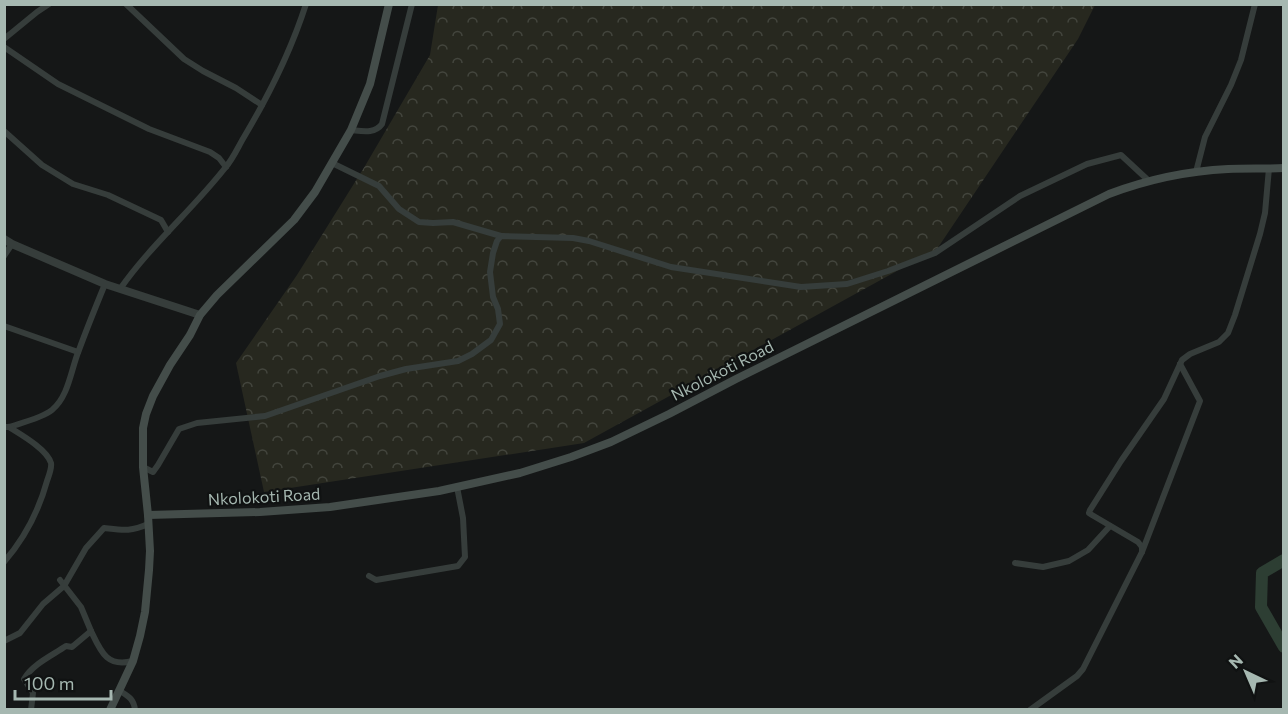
<svg xmlns="http://www.w3.org/2000/svg" width="1288" height="714" font-family="Commissioner,sans-serif">
	<style>
		.forest { fill: url(#forest-crowns) }
		.lines { fill: none; stroke-linecap: round; stroke-linejoin: round }
		.river { stroke: #2d3e33; stroke-width: 12 }
		.minor { stroke: #363d3b; stroke-width: 6 }
		.tertiary { stroke: #363d3b; stroke-width: 8 }
		.secondary { stroke: #444d4a; stroke-width: 8 }
		.labels { text-anchor: middle; dominant-baseline: central; stroke-width: 4.5; stroke-linejoin: round; paint-order: stroke }
		.street-label { font-size: 16px; fill: #a6b8b1; stroke: #101212 }
	</style>
	<defs>
		<pattern id="forest-crowns" width="20" height="18" patternUnits="userSpaceOnUse" patternTransform="scale(1.5)"><rect width="20" height="18" fill="#27281f"/><path d="M2 6a3 3 0 1 1 6 0M12 15a3 3 0 1 1 6 0" fill="none" stroke="#43453d"/></pattern>
	</defs>
	<rect width="100%" height="100%" fill="#151717"/>
	<polygon class="forest" points="438,5 1095,5 1078,39 937,249 584,443 264,492 236,363 297,275 365,166 430,55"/>
	<g class="lines">
		<polyline class="river" points="1284,560 1262,573 1261,607 1284,647"/>
		<g class="minor">
			<polyline points="126,4 184,59 203,71 236,88 262,105"/>
			<polyline points="4,39 37,12 49,4"/>
			<polyline points="4,47 58,84 149,129 210,152 219,158 226,167"/>
			<path d="M351 130C362 131 375 134 382 124L412 4"/>
			<polyline points="4,131 42,165 73,184 108,195 161,220 168,232"/>
			<polyline points="332,163 379,186 399,209 419,222 433,223 453,222 501,236"/>
			<polyline points="1196,172 1205,137 1231,85 1241,60 1255,4"/>
			<polyline points="4,256 12,244"/>
			<path d="M120 289C151 245 192 210 225 168 233 159 238 147 244 137 269 95 291 51 306 4"/>
			<polyline points="4,326 78,352"/>
			<path d="M4 427H9C21 423 42 418 52 410 69 396 71 369 79 350 87 328 96 306 105 284"/>
			<polyline points="143,467 153,472 158,465 179,429 197,423 265,416 380,376 406,369 458,361 472,354 491,340 500,324 498,309 493,297 490,272 493,253 497,241 501,236 573,238 589,241 671,267 801,287 847,284 888,271 935,253 1020,196 1087,164 1121,155 1149,181"/>
			<polyline points="1142,552 1142,547 1138,542 1092,515 1089,513 1090,510 1121,461 1164,399 1182,360 1190,354 1219,342 1228,333 1235,315 1260,234 1265,213 1269,168"/>
			<path d="M4 562C24 539 39 510 47 481 49 475 52 468 51 463 47 449 20 434 9 427"/>
			<polyline points="1015,563 1043,567 1069,561 1088,550 1110,526"/>
			<polyline points="369,576 376,580 458,566 465,557 463,518 457,487"/>
			<polyline points="60,580 81,607 91,631"/>
			<path d="M4 641 20 633 43 604 64 586 86 548 104 528C122 530 131 532 148 524"/>
			<path d="M120 691C128 696 134 699 135 710"/>
			<path d="M31 710 33 693 24 679C33 664 51 656 66 646L72 647 91 631C101 652 107 668 133 661"/>
			<polyline points="1030,710 1077,676 1083,669 1142,552 1200,401 1180,364"/>
		</g>
		<polyline class="tertiary" points="4,239 12,244 105,284 200,315"/>
		<g class="secondary">
			<path d="M148 515 260 512 330 507 439 491 520 473 571 457 611 442 669 414 736 379 1109 194C1146 180 1188 171 1228 169 1246 168 1265 169 1284 168"/>
			<polyline points="110,710 133,661 140,636 145,612 149,570 150,551 148,515 143,467 143,428 146,414 153,396 170,365 190,335 200,315 217,295 294,220 315,192 351,130 370,84 389,4"/>
		</g>
	</g>
	<g class="labels">
		<g class="street-label">
			<text transform="translate(722 370) rotate(-27)">Nkolokoti Road</text>
			<text transform="translate(264 496) rotate(-3)">Nkolokoti Road</text>
		</g>
	</g>
	<rect width="1288" height="714" fill="none" stroke="#a6b8b1" stroke-width="12"/>
	<g transform="translate(1246 672) rotate(316)" stroke="#101212" stroke-width="4.5" paint-order="stroke">
	<path d="M0-4.5L10 22L0 15L-10 22Z" fill="#a6b8b1"/>
	<text y="-9" font-size="16" font-weight="bold" text-anchor="middle" fill="#a6b8b1">N</text>
	</g>
	<path d="M15 690v9h96v-9" fill="none" stroke="#a6b8b1" stroke-width="3"/>
	<text x="24" y="690" font-size="18" fill="#a6b8b1" stroke="#101212" stroke-width="4.5" paint-order="stroke">100 m</text>
</svg>
